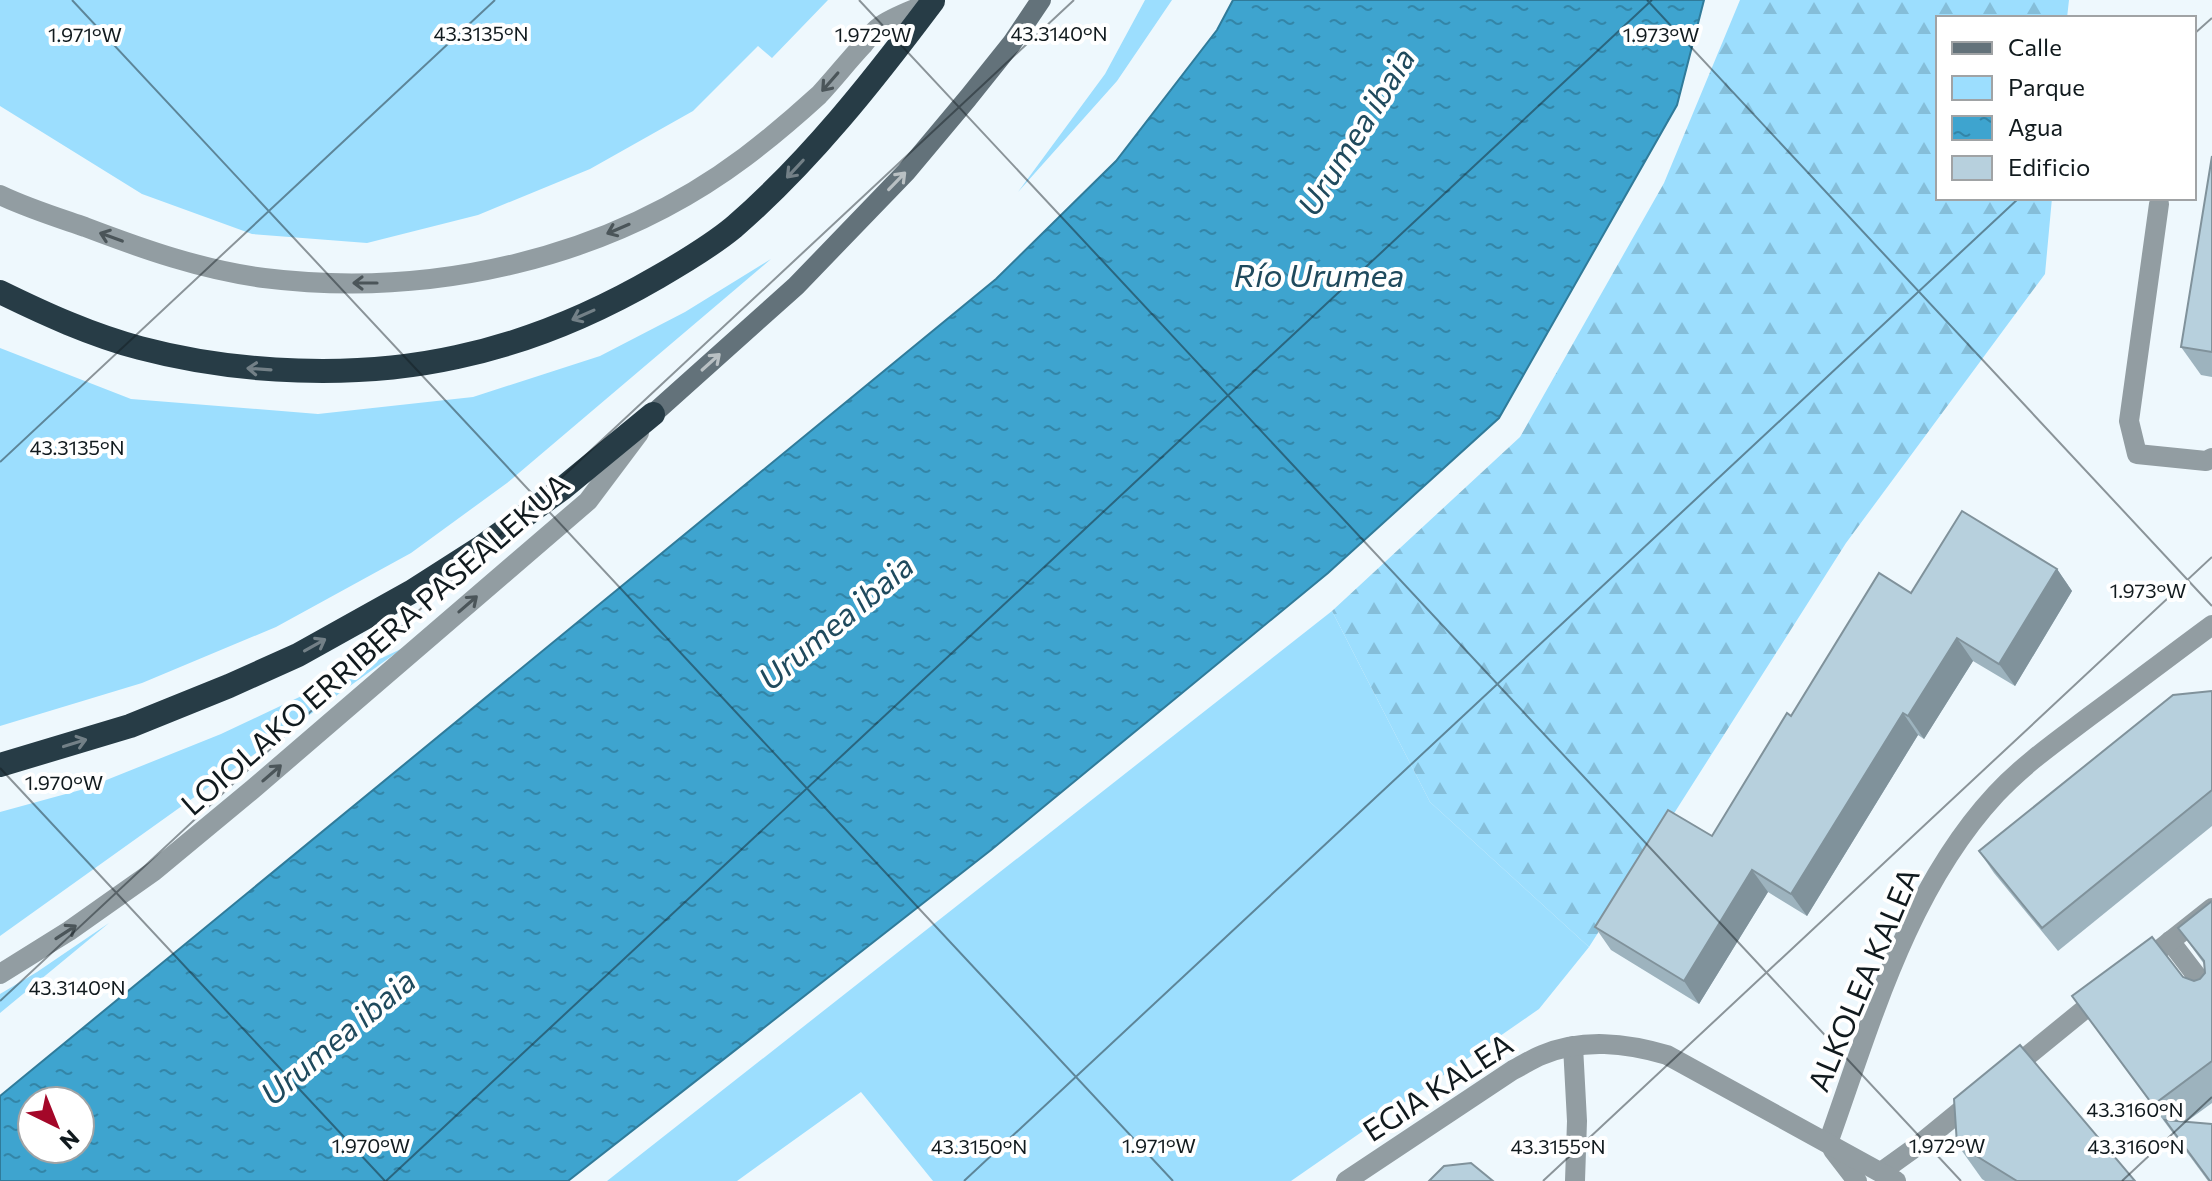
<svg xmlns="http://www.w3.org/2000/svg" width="2212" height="1181" font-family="Commissioner,sans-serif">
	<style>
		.green { fill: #9cdefe }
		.forest { fill: url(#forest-firs) }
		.water { fill: url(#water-ripples); stroke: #307b9a; stroke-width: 2; fill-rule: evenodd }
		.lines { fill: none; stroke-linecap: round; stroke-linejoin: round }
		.service { stroke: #929da2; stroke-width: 20 }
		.minor { stroke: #929da2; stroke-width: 20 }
		.tertiary { stroke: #929da2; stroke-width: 20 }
		.secondary { stroke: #63727a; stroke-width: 20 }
		.motorway { stroke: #273c46; stroke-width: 24 }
		.wall { fill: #9db3be }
		.shaded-wall { fill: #80929b }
		.building { fill: #b7d0dd; stroke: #80929b; stroke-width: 2 }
		.oneway { stroke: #4b5559 }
		.oneway2 { stroke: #738087 }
		.oneway3 { stroke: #b9c0c3 }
		.ticks { fill: none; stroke: #111a1e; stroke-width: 2; stroke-opacity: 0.45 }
		.labels { text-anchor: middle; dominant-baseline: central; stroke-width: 8; stroke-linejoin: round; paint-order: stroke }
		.street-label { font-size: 30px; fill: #111a1e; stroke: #fff }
		.water-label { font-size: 32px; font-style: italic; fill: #1f4a5d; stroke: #fff }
		.ticks-label { font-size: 20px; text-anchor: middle; fill: #111a1e; stroke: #fff; stroke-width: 8; stroke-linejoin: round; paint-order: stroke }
	</style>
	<defs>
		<pattern id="forest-firs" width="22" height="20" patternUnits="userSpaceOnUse" patternTransform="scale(2)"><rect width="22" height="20" fill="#9cdefe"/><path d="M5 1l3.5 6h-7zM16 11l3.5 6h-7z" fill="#85bed9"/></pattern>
		<pattern id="water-ripples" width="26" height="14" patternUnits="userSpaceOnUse" patternTransform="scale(2)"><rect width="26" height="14" fill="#3ea4cf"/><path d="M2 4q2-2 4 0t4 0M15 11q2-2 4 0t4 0" fill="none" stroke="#3385a7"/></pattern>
	</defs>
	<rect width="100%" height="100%" fill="#eef8fd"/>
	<g class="green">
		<polygon points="0,0 828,0 772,58 758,46 693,111 590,169 478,215 367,243 252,234 142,194 0,106"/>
		<polygon points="1145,0 1172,0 1117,81 1018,192 1105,74"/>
		<polygon points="771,259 507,483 411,553 276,627 142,683 0,726 0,348 131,399 318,414 473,397 600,356 685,312"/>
		<polygon points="1332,611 1430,802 1589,947 1539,1009 1291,1181 933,1181 861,1092 737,1181 607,1181"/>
		<polygon points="403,648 0,936 0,812 84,789 221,734"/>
		<polygon points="109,923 0,1013 0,994 37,972"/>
	</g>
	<polygon class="forest" points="1740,0 2069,0 2067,18 1938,18 1938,198 2052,198 2045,274 1846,543 1589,947 1430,802 1332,611 1520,437 1664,183"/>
	<path class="water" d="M1233 0H1704L1677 105 1499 418 1328 573 991 850 568 1181H0V1096L996 279 1116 161 1217 30ZM32 1101H80V1149H32Z"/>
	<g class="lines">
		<polyline class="service" points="2159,204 2129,421 2137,454 2206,461 2212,458"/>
		<g class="minor">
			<polyline points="2170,941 2212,996"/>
			<polyline points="2140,965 2212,908"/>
			<polyline points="1573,1046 1577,1121 1575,1181"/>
			<polyline points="2009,1071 2102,995"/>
			<path d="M1828 1143C1871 1023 1907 890 1996 794 2024 764 2057 741 2090 716 2131 686 2171 655 2212 625"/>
			<polyline points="1881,1172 1920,1144 1975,1099"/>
		</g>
		<g class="tertiary">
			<path d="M0 195C27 208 56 217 85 227 143 249 202 270 264 278 431 299 609 259 745 157 770 138 796 116 819 95 834 79 848 61 863 45 868 39 873 31 879 27 893 16 917 9 933 1"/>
			<polyline points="0,974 69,931 154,871 253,789 588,501 639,433"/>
			<polyline points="1833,1150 1857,1181"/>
			<path d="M1346 1181 1513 1070C1523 1065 1532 1059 1542 1055 1583 1038 1626 1043 1667 1055L1896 1181"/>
		</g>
		<polyline class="secondary" points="653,414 796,286 906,172 968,98 1012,43 1041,0"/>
		<g class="motorway">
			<path d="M0 292C45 314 91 335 140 348 238 374 358 379 457 357 528 342 596 313 658 277 684 262 711 246 734 227 810 161 873 81 933 1"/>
			<polyline points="0,765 130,726 229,686 298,655 411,592 483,546 563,488 653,414"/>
		</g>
	</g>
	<g class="wall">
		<polygon points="2212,156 2212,377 2201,375 2181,347"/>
		<polygon points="2057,569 2072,591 2015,686 1973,661 1924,739 1918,735 1807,916 1768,892 1699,1004 1611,950 1595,927 1712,836 1791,716 1911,593"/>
		<polygon points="2212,691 2212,826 2058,951 1994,873 1979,851"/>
		<polygon points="2212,901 2212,1103 2186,1122 2212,1181 2208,1181 2072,996 2183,977 2194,981 2200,979 2205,973 2204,964 2178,928"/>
		<polygon points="1957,1144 2135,1181 1985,1181 1982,1179"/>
	</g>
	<g class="shaded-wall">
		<polygon points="2057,569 2072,591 2015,686 1999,664"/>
		<polygon points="1957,638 1973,661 1924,739 1908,716"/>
		<polygon points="1903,713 1918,735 1807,916 1791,894"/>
		<polygon points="1752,870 1768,892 1699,1004 1684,981"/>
	</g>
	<g class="building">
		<polygon points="2212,156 2212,352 2181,347"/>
		<polygon points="1962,511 2057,569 1999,664 1957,638 1908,716 1903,713 1791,894 1752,870 1684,981 1595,927 1668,810 1712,836 1787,713 1791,716 1879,573 1911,593"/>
		<polygon points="2212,691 2212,790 2042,928 1979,851 2173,695"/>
		<polygon points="2212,901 2212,1061 2153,1105 2072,996 2152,937 2183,977 2194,981 2200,979 2205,973 2204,961 2178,928"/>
		<polygon points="2020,1045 2135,1181 2017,1181 1957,1144 1954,1099"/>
		<polygon points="2165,1120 2212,1124 2212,1181 2210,1181"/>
		<polygon points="1471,1163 1493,1181 1429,1181 1444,1166"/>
	</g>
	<defs><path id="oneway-shaft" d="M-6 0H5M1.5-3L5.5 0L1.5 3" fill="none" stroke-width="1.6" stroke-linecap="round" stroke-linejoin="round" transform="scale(2)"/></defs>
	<g class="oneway">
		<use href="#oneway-shaft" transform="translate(830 82) rotate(131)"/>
		<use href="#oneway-shaft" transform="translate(618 229) rotate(157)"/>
		<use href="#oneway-shaft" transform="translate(111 237) rotate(-160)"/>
		<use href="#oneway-shaft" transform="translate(365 283) rotate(180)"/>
		<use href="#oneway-shaft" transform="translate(468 604) rotate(-41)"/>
		<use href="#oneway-shaft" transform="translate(272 773) rotate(-41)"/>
		<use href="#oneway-shaft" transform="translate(66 932) rotate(-33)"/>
	</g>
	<g class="oneway2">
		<use href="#oneway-shaft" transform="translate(795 169) rotate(133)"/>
		<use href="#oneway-shaft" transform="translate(583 315) rotate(156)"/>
		<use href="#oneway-shaft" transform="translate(259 369) rotate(-176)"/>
		<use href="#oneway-shaft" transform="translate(315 645) rotate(-29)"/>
		<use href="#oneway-shaft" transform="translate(75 743) rotate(-17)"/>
	</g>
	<g class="oneway3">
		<use href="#oneway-shaft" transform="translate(897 181) rotate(-46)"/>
		<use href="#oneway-shaft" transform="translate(711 362) rotate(-42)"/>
	</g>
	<path class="ticks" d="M72 0 1173 1181M859 0 1961 1181M1647 0 2212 606M2194 34 2212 18M0 462 495 0M0 768 385 1181M0 1001 1074 0M386 1181 1652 0M964 1181 2019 198M1543 1181 2212 557M2122 1181 2212 1097"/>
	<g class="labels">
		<g class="street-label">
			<text transform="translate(374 643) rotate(-41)">LOIOLAKO ERRIBERA PASEALEKUA</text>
			<text transform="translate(1862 979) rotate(-67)">ALKOLEA KALEA</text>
			<text transform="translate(1437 1086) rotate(-33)">EGIA KALEA</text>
		</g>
		<g class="water-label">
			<text transform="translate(1355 131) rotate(-58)">Urumea ibaia</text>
			<text x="1319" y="274">Río Urumea</text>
			<text transform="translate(835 621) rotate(-40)">Urumea ibaia</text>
			<text transform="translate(337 1036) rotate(-40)">Urumea ibaia</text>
		</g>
	</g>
	<g class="ticks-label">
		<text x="481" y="41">43.3135°N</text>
		<text x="1059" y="41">43.3140°N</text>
		<text x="85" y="42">1.971°W</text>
		<text x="873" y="42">1.972°W</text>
		<text x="1661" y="42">1.973°W</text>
		<text x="77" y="455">43.3135°N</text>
		<text x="2148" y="598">1.973°W</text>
		<text x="64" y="790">1.970°W</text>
		<text x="77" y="995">43.3140°N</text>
		<text x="2135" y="1117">43.3160°N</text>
		<text x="371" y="1153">1.970°W</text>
		<text x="1159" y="1153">1.971°W</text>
		<text x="1947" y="1153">1.972°W</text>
		<text x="979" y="1154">43.3150°N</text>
		<text x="1558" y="1154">43.3155°N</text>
		<text x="2136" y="1154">43.3160°N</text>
	</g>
	<rect x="1936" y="16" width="260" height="184" fill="#ffffff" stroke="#a0a3a5" stroke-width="2"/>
	<rect x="1952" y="42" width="40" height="12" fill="#63727a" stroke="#a0a3a5" stroke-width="2"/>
	<text x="2008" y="56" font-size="24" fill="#111a1e">Calle</text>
	<rect x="1952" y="76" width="40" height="24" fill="#9cdefe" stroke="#a0a3a5" stroke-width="2"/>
	<text x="2008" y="96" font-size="24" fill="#111a1e">Parque</text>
	<rect x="1952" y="116" width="40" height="24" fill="url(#water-ripples)" stroke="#a0a3a5" stroke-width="2"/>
	<text x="2008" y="136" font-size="24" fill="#111a1e">Agua</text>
	<rect x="1952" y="156" width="40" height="24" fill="#b7d0dd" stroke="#a0a3a5" stroke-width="2"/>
	<text x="2008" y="176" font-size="24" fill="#111a1e">Edificio</text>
	<g transform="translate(56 1125) rotate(137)"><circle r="38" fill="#ffffff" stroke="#a0a3a5" stroke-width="2"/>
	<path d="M0-6L14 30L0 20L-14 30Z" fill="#a40729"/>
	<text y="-12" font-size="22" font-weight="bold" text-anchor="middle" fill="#111a1e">N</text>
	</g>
</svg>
